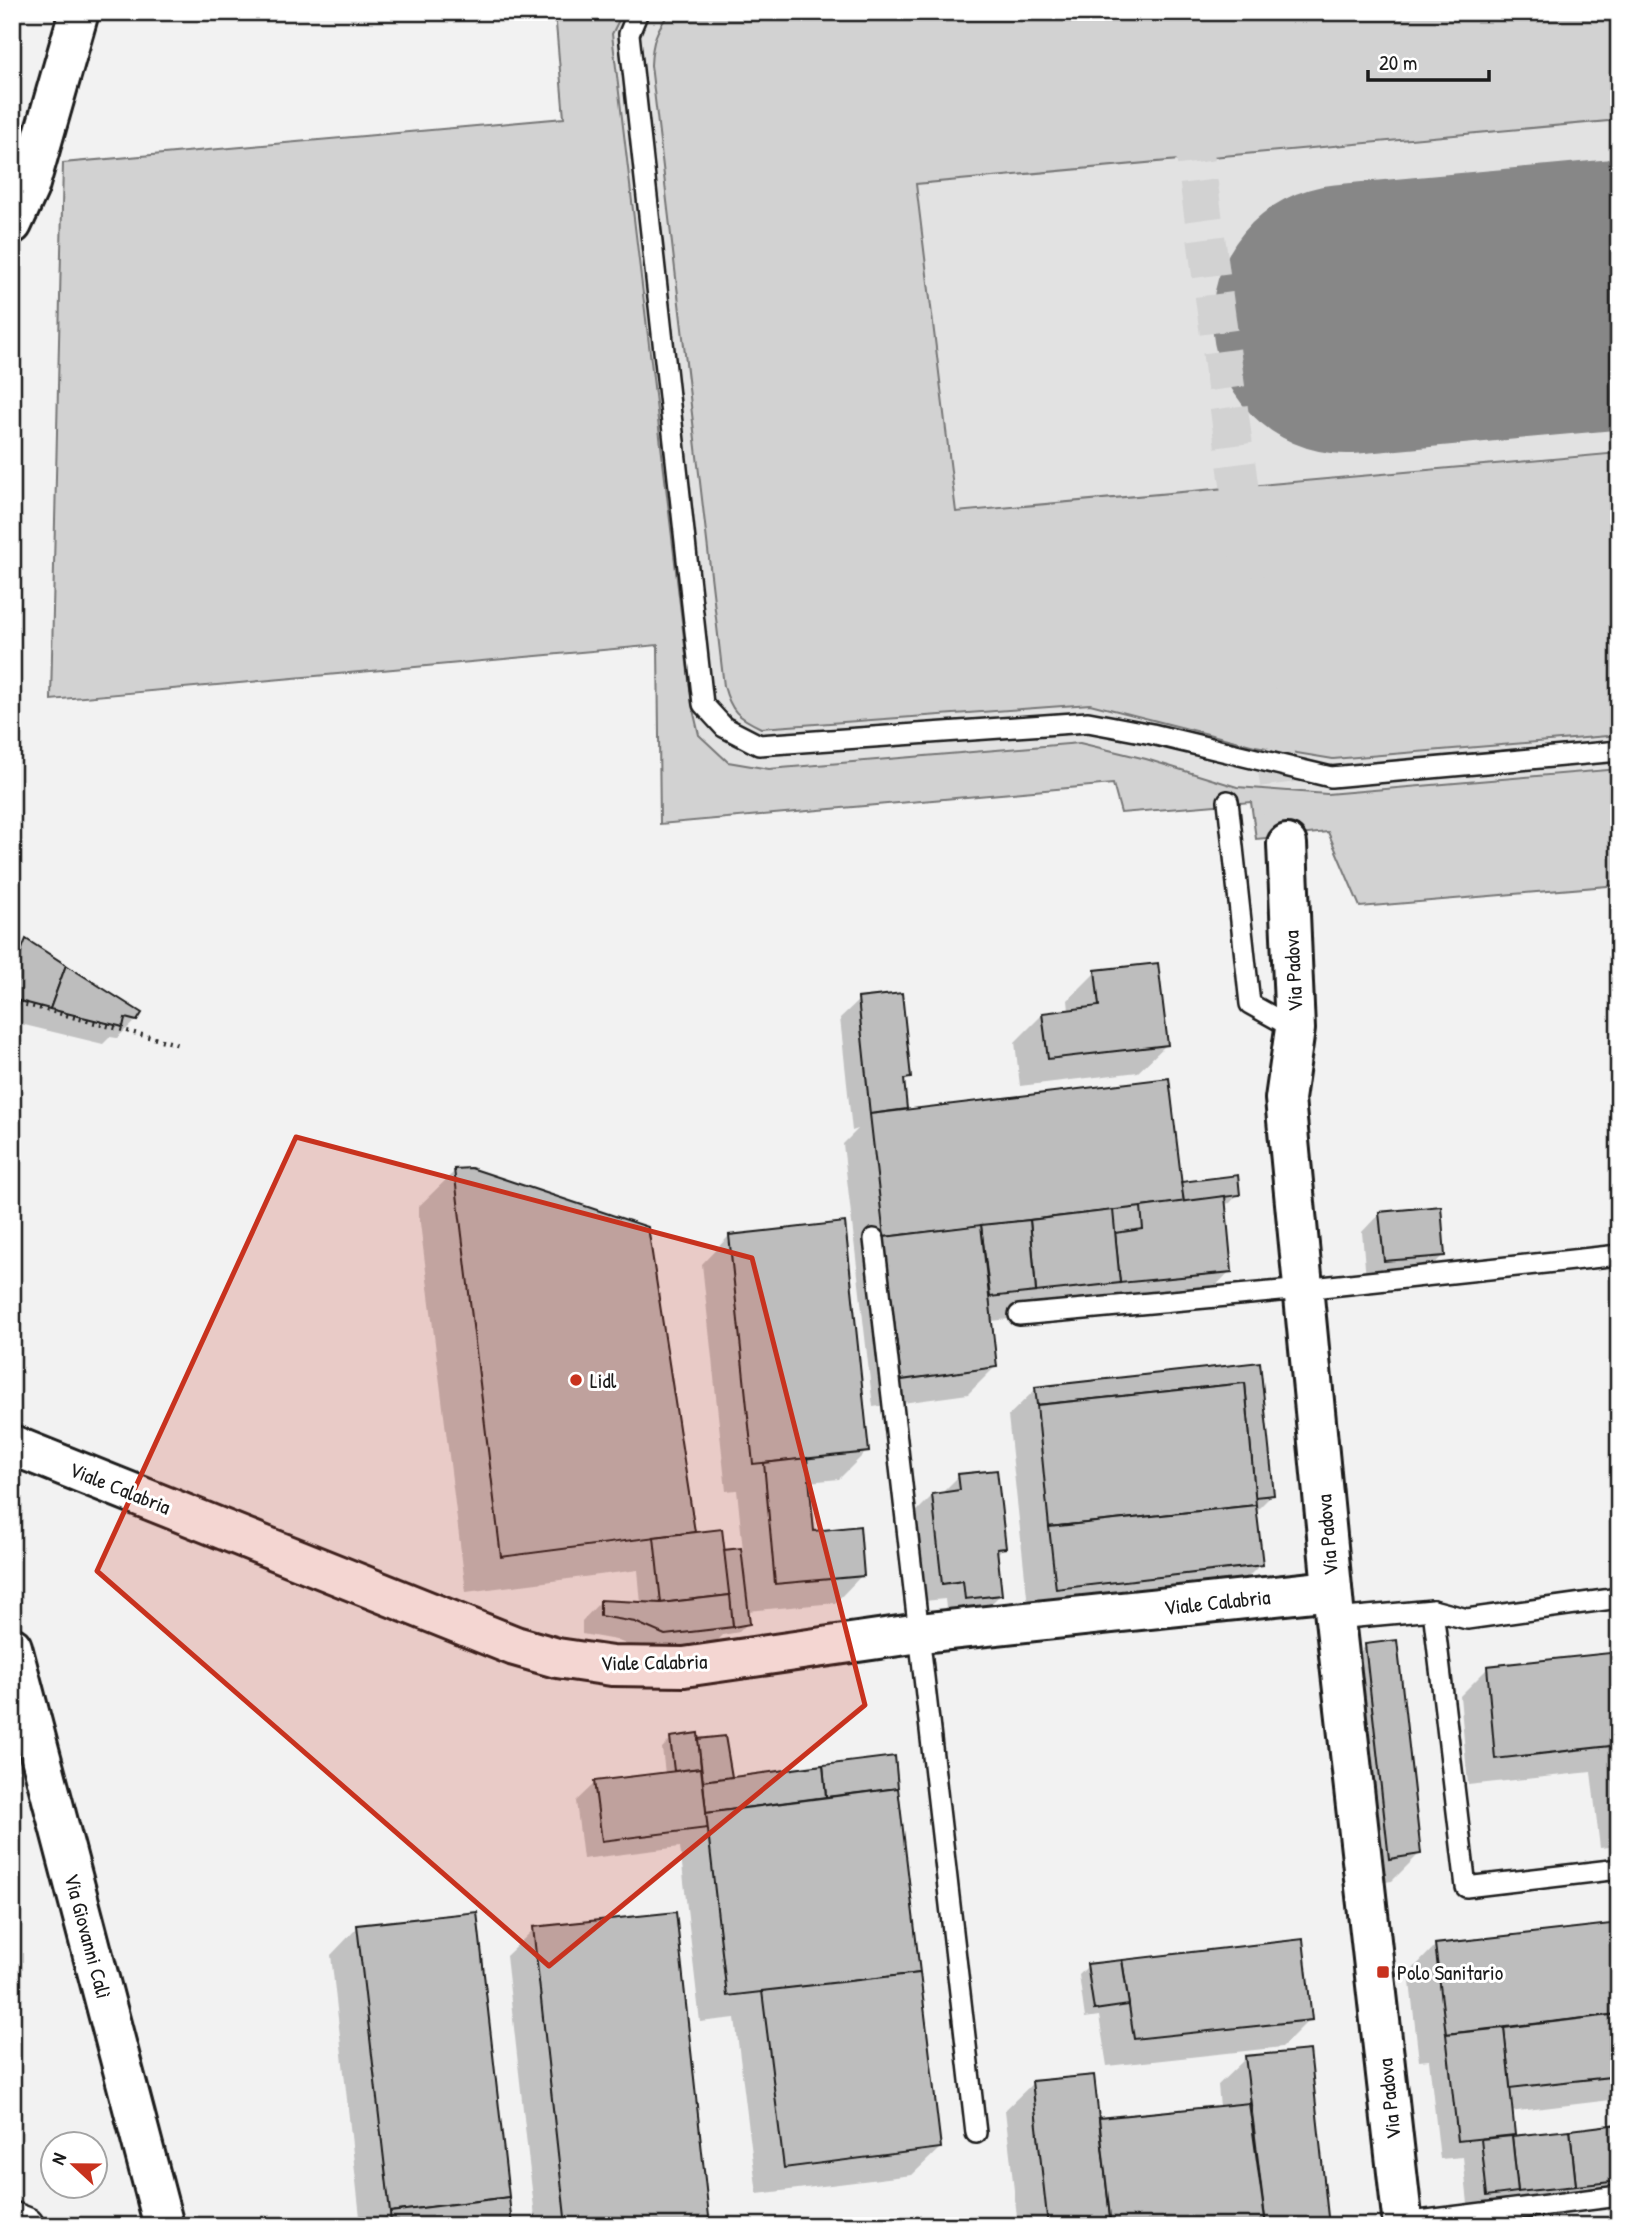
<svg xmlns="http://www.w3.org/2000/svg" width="1631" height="2238" font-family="'Patrick Hand',sans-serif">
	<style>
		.built { fill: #e2e2e2 }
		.green { fill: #d2d2d2; stroke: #777; stroke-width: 2 }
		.shadow { fill: #0003 }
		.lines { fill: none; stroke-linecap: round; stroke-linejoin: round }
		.runway { stroke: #878787; stroke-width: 270 }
		.building { fill: #bdbdbd; stroke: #1c1c1c; stroke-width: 2 }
		.secondary-tunnel { stroke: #d2d2d2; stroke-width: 38; stroke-dasharray: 38 19; stroke-linecap: butt }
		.lane-casing { stroke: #1c1c1c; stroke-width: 24 }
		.street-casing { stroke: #1c1c1c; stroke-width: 42 }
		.secondary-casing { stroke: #1c1c1c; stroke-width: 44 }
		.path { stroke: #1c1c1c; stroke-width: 4.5; stroke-dasharray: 2 5; stroke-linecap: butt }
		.lane { stroke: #fff; stroke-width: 19 }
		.street { stroke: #fff; stroke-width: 37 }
		.secondary { stroke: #fff; stroke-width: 38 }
		.marked { fill: #c8321e; fill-opacity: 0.2; stroke: #c8321e; stroke-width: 5; stroke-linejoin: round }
		.poi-dot { fill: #c8321e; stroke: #fff; stroke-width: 2.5 }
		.labels { text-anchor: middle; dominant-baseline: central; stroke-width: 6; stroke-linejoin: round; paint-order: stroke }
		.street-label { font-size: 21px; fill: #1c1c1c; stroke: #fff }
		.poi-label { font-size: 21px; fill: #1c1c1c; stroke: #fff; text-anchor: start }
	</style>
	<rect width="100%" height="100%" fill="#f2f2f2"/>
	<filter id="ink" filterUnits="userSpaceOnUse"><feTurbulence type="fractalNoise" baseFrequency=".0143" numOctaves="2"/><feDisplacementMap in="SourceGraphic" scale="14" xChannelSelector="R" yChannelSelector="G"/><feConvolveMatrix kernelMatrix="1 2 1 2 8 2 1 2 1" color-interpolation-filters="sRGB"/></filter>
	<g filter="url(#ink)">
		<polygon class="built" points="555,12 1619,12 1619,885 1360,907 1328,832 1256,839 1251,802 1121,813 1113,784 660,824 658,645 51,700 63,163 564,118"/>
		<g class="green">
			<polygon points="555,12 623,12 612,34 692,705 699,735 728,762 769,769 1080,743 1146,759 1237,787 1327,794 1619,769 1619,885 1360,907 1328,832 1256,839 1251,802 1121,813 1113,784 660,824 658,645 51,700 63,163 564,118"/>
			<path d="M671 12H1619V120L916 184 956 512 1619 453V735L1333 759 1255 746 1090 704 761 728C738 717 731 712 724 686L651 65C652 43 656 28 671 12Z"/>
		</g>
		<g class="shadow">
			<polygon points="26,941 136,1020 117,1038 110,1037 103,1044 12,1022 12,955"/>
			<polygon points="1096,972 1166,1045 1138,1072 1020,1086 1015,1042 1043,1014 1069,1011 1068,1000"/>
			<polygon points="859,1000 909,1077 903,1083 905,1109 902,1112 1180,1184 1238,1194 1230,1203 1224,1204 1230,1271 1203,1299 991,1321 996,1366 968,1394 873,1407 843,1144 858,1129 852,1131 840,1018"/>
			<polygon points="455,1171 647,1228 694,1534 723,1552 743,1550 737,1490 726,1491 702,1264 729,1236 867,1451 839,1479 808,1482 812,1533 862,1575 835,1603 747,1611 748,1623 739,1632 723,1635 713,1645 645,1652 616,1640 582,1634 582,1621 600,1602 641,1604 638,1570 466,1592 418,1207"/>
			<polygon points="1380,1213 1443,1255 1425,1274 1366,1279 1362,1232"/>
			<polygon points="1036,1389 1273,1494 1255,1512 1261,1564 1233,1592 1029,1615 1008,1416"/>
			<polygon points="959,1476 1004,1547 996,1555 1001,1594 982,1613 947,1617 945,1599 924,1601 914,1514 933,1495 941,1494"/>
			<polygon points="1366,1646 1419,1854 1392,1881 1362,1885 1338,1674"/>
			<polygon points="1619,1654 1619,1846 1600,1848 1591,1772 1468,1785 1460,1696 1488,1668"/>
			<polygon points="671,1739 697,1740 730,1776 727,1779 893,1758 940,2148 912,2175 757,2194 735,2018 700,2022 680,1847 583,1859 576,1801 595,1783 665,1774 662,1748"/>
			<polygon points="1619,1925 1619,2099 1509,2112 1512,2138 1619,2126 1619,2205 1469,2213 1463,2157 1440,2159 1429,2060 1419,2061 1409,1973 1436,1945"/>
			<polygon points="358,1927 510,2226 361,2226 331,1955"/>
			<polygon points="534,1929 708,2226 536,2226 506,1956"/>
			<polygon points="1088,1966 1310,2019 1282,2047 1107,2066 1099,2016 1085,2018 1079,1975"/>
			<polygon points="1246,2058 1327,2226 1018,2226 1005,2110 1033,2083 1098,2120 1220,2107 1218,2085"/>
		</g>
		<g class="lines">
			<polyline class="runway" points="1347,319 1619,294"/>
		</g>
		<g class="building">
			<polygon points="26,939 66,965 50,1009 12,999 12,975"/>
			<polygon points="1158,963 1168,1045 1048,1059 1042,1013 1099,1006 1095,970"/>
			<polygon points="66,965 142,1013 137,1021 125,1018 123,1027 50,1009"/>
			<polygon points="902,993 911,1078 904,1079 907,1109 870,1114 858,998"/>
			<polygon points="1169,1078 1184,1202 884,1237 870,1114"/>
			<polygon points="471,1168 648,1227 695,1532 501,1557 454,1169"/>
			<polygon points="1238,1175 1240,1195 1184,1202 1181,1182"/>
			<polygon points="1225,1196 1232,1272 1120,1283 1115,1233 1143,1229 1141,1207"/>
			<polygon points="1441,1206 1445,1256 1384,1261 1379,1212"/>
			<polygon points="1113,1210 1120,1283 1036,1292 1030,1220"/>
			<polygon points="1030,1220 1036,1292 990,1297 981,1225"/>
			<polygon points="845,1222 869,1452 753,1464 729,1235"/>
			<polygon points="981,1225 997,1367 901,1380 884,1237"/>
			<polygon points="1260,1362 1274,1495 1255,1497 1245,1383 1037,1405 1035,1387"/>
			<polygon points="1245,1383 1256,1505 1049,1527 1037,1405"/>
			<polygon points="807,1458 814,1531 860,1526 864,1576 775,1584 764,1463"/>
			<polygon points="997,1470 1006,1548 997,1549 1002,1595 965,1599 963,1581 942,1584 932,1494 960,1490 958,1474"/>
			<polygon points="1256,1505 1263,1565 1056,1589 1049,1527"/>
			<polygon points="722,1529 730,1595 661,1603 654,1537"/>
			<polygon points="741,1548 750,1624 733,1627 724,1550"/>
			<polygon points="730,1595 733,1627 665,1635 635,1622 600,1616 600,1600 661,1603"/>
			<polygon points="1397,1640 1421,1854 1389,1859 1365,1644"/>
			<polygon points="1619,1652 1619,1745 1495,1759 1487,1666"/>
			<polygon points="698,1733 701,1768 674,1771 670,1737"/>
			<polygon points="725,1736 732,1777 703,1781 698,1739"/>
			<polygon points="895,1756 898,1788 826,1797 823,1765"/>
			<polygon points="823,1765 826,1797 706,1813 703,1781"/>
			<polygon points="701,1768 708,1828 602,1841 594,1781"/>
			<polygon points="898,1788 920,1973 727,1996 706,1813"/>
			<polygon points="477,1912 509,2197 390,2212 357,1925"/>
			<polygon points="676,1912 710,2226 566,2226 533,1927"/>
			<polygon points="1619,1923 1619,2014 1446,2034 1435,1944"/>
			<polygon points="1303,1939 1312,2020 1134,2039 1122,1960"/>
			<polygon points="1122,1960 1129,2005 1094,2010 1087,1964"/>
			<polygon points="920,1973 941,2148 784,2168 762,1991"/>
			<polygon points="1619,2014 1619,2076 1510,2088 1504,2028"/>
			<polygon points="1504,2028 1515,2135 1458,2141 1446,2034"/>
			<polygon points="1310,2050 1329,2226 1266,2226 1245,2056"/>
			<polygon points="1094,2075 1111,2226 1048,2226 1032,2081"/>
			<polygon points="1249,2103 1266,2226 1111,2226 1099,2118"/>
			<polygon points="1619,2124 1619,2181 1576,2186 1570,2130"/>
			<polygon points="1570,2130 1576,2186 1518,2192 1512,2136"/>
			<polygon points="1512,2136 1518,2192 1487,2196 1481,2139"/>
			<polygon points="509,2197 512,2226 391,2226 390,2212"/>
		</g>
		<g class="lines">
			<polyline class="secondary-tunnel" points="1176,12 1287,844"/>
			<defs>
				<g id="lane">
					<polyline points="638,12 629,34 703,704 724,727 759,745 1088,722 1152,734 1331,777 1619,751"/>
					<polyline points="1228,801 1250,1004 1295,1029"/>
					<polyline points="874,1239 976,2133"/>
					<polyline points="1019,1315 1303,1289 1619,1255"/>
					<polyline points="1433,1610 1466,1887 1619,1869"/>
					<polyline points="1335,1619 1433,1610 1467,1619 1619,1598"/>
					<polyline points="1403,2223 1619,2196"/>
				</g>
				<polyline id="street" points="12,2221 25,2226"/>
				<g id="secondary">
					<polyline points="12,224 29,187 79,12"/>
					<polyline points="1287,844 1295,1029 1285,1099 1335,1619 1403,2226"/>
					<polyline points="12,1445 515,1646 557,1658 612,1666 684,1667 920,1633 1332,1590"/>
					<polyline points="12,1647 164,2226"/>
				</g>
			</defs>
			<use href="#lane" class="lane-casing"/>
			<use href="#street" class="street-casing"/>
			<use href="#secondary" class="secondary-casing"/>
			<polyline class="path" points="12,1001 180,1045"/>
			<use href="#lane" class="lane"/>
			<use href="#street" class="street"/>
			<use href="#secondary" class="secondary"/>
		</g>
	</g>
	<path class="marked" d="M296 1137 752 1258 865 1705 549 1966 97 1571Z"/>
	<g class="poi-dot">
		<circle cx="576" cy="1380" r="7"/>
		<rect x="1376" y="1965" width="14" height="14" rx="3.5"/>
	</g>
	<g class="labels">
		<g class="street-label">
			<text transform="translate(1293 971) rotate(-93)">Via Padova</text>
			<text transform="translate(120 1488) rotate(22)">Viale Calabria</text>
			<text transform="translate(1327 1535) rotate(-95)">Via Padova</text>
			<text transform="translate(1217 1602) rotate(-6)">Viale Calabria</text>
			<text transform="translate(654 1662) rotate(-1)">Viale Calabria</text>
			<text transform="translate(88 1936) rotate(75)">Via Giovanni Calì</text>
			<text transform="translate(1389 2099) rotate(-96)">Via Padova</text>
		</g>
		<g class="poi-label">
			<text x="590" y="1380">Lidl</text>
			<text x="1397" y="1972">Polo Sanitario</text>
		</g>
	</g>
	<rect width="1631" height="2238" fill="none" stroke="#fff" stroke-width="42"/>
	<rect x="21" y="21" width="1589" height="2196" fill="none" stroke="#1c1c1c" stroke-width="2.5" filter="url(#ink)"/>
	<g transform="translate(74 2165) rotate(292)"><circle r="33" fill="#ffffff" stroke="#a4a4a4" stroke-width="2"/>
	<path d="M0-5L12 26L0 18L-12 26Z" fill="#c8321e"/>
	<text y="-10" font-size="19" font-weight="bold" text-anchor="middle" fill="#1c1c1c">N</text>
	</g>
	<path d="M1368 70v10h121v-10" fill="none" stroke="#1c1c1c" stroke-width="3.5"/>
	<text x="1379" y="70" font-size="21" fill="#1c1c1c" stroke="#ffffff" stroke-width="5" paint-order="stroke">20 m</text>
</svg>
